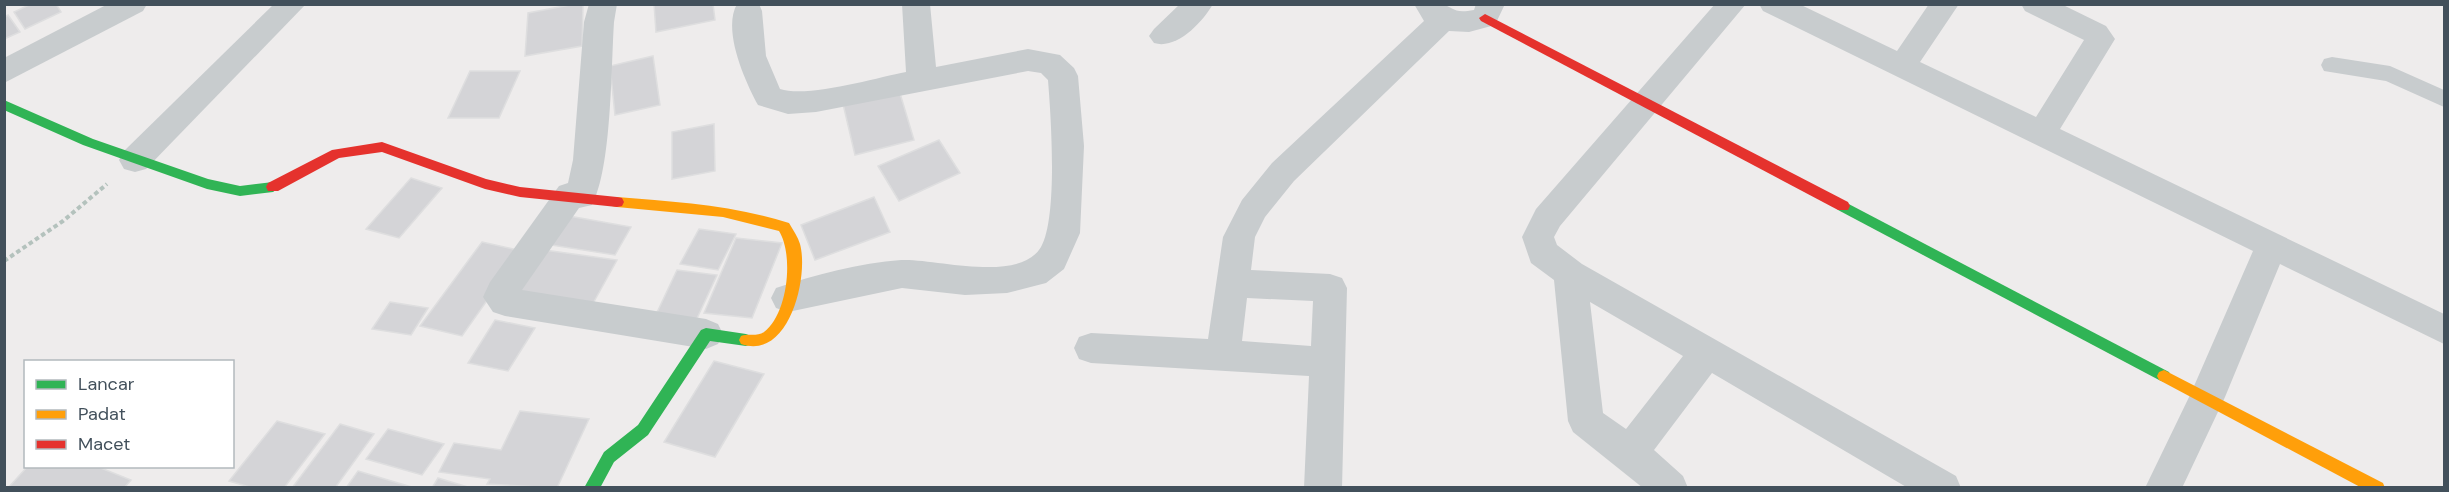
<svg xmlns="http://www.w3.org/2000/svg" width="2449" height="492" font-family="'DM Sans',sans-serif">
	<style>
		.building { fill: #d4d4d7; stroke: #dededf; stroke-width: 1.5 }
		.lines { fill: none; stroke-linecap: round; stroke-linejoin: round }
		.path { stroke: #b4c2bd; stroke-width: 4; stroke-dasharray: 4.5 3; stroke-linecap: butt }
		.lane { fill: #c8ccce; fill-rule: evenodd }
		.street { fill: #c8ccce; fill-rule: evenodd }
		.fast { fill: #30b455; fill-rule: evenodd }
		.slow { fill: #ff9f0a; fill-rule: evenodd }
		.jam { fill: #e5322d; fill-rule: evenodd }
	</style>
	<rect width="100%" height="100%" fill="#eeecec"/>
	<g class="building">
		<polygon points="31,4 56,4 61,12 25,29 14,12"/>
		<polygon points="575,4 583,4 582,46 525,56 528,13"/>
		<polygon points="654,4 713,4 715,20 656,32"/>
		<polygon points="8,15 20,32 4,39 4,17"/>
		<polygon points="653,56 660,105 615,115 610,66"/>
		<polygon points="470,71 520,71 499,118 448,118"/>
		<polygon points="899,90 914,140 855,155 843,104"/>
		<polygon points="714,124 715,171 672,179 672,132"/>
		<polygon points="939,140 960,173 899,201 878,166"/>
		<polygon points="411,178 442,188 399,238 366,229"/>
		<polygon points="874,197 890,232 815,260 801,225"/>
		<polygon points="569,216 631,227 615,255 551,245"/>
		<polygon points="699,229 736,234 718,270 680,264"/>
		<polygon points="736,238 782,243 752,318 704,313"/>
		<polygon points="482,242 522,251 462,336 420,326"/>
		<polygon points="537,249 617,260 591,307 510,294"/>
		<polygon points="677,270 717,275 693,327 653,321"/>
		<polygon points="390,302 428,308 411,335 372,329"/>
		<polygon points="495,320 535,328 508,371 468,363"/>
		<polygon points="714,361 764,374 715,457 664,442"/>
		<polygon points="520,411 589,419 557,488 487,484 490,479 439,472 454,443 501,450"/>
		<polygon points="277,421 325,434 284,488 253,488 229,481"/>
		<polygon points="340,424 374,434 335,488 292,488"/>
		<polygon points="388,429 444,444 422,475 366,459"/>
		<polygon points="28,466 96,466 131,480 124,488 8,488"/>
		<polygon points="358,471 415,488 346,488"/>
		<polygon points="438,478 471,488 432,488"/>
	</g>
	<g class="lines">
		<polyline class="path" points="4,261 63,221 107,184"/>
		<polygon class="lane" points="2332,57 2390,66 2444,90 2444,107 2386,81 2324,71 2321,65 2324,59"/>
		<g class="street">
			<polygon points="108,4 147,4 143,11 4,83 4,58"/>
			<polygon points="274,4 306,4 146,169 135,172 124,169 119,160 124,151"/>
			<path d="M589 4H617L614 22C611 68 612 167 592 205L579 208 522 290 706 319 718 324 723 334 718 344 706 349 505 316 493 312 483 297 490 282 559 186 568 183 573 160 584 22Z"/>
			<path d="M737 4H759L762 11 766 56 780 89C808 98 875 78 906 72L902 4H930L936 67 1028 49 1060 55 1074 68 1078 76 1084 146 1080 233 1064 269 1046 283 1007 293 965 295 902 288 788 312 776 308 771 298 776 288C814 275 860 263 901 260 935 258 1019 284 1041 247 1058 217 1051 117 1048 80L1041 73 1028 71 816 112 788 114 758 105C745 81 722 30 737 4Z"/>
			<path d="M1180 4H1213C1202 23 1176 50 1154 43L1149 36 1154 29Z"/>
			<path d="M1414 4C1422 4 1432 3 1440 4 1455 7 1452 14 1474 10L1476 4H1505L1495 25 1469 32 1449 31 1294 181 1265 217 1255 237 1251 270 1330 274 1342 278 1347 288 1342 488H1304L1309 376 1091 363 1079 359 1074 348 1079 337 1091 333 1208 339 1223 237 1242 200 1272 163 1424 21ZM1247 298 1313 301 1311 346 1242 341Z"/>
			<path d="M1715 4H1746L1560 226 1554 237 1557 245 1582 264 1956 476 1961 488H1908L1712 373 1654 450 1683 476 1688 488H1643L1573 432 1568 421 1554 280 1531 263 1522 237 1536 209ZM1590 302 1683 356 1626 429 1603 413Z"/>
			<polygon points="1759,4 1799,4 1897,51 1929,4 1959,4 1920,62 2036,117 2084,40 2025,11 2021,4 2061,4 2106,26 2115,39 2060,129 2444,314 2444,344 2280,264 2225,397 2182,488 2145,488 2191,393 2253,251 1763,11"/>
		</g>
		<g class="fast">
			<polygon points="4,100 93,139 208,179 240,186 273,182 280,187 273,192 240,196 207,189 83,145 4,110"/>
			<polygon points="1843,201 2169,372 2171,376 2169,380 2164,382 2159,380 1838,210 1836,206 1838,202"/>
			<polygon points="706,328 746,334 751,336 753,340 751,344 746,346 710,341 648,435 614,462 600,488 584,488 604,452 638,425 701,330"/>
		</g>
		<g class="slow">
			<path d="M617 197C676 202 733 205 789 223 793 230 798 237 800 244 809 277 789 361 741 344L739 340 741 336C748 333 757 337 764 332 788 314 794 255 779 231L723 217 617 207 612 206 610 202 612 198Z"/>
			<polygon points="2164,370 2383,483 2385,488 2362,488 2159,380 2157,376 2159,372"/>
		</g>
		<g class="jam">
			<polygon points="1485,14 1848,202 1850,206 1848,210 1838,210 1481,21 1479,18"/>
			<polygon points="382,142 486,179 520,187 617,197 622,198 624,202 622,206 617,207 520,197 485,189 382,152 339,158 278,191 268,191 266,187 268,183 332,150"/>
		</g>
	</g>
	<rect width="2449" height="492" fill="none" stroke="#42505b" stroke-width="12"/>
	<rect x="24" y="360" width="210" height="108" fill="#ffffff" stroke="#b3b9bd" stroke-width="1.5"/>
	<rect x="36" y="380" width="30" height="9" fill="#30b455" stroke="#b3b9bd" stroke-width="1.5"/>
	<text x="78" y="390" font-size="18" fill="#42505b">Lancar</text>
	<rect x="36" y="410" width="30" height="9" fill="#ff9f0a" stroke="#b3b9bd" stroke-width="1.5"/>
	<text x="78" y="420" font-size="18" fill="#42505b">Padat</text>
	<rect x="36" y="440" width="30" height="9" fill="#e5322d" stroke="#b3b9bd" stroke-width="1.5"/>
	<text x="78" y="450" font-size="18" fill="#42505b">Macet</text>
</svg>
